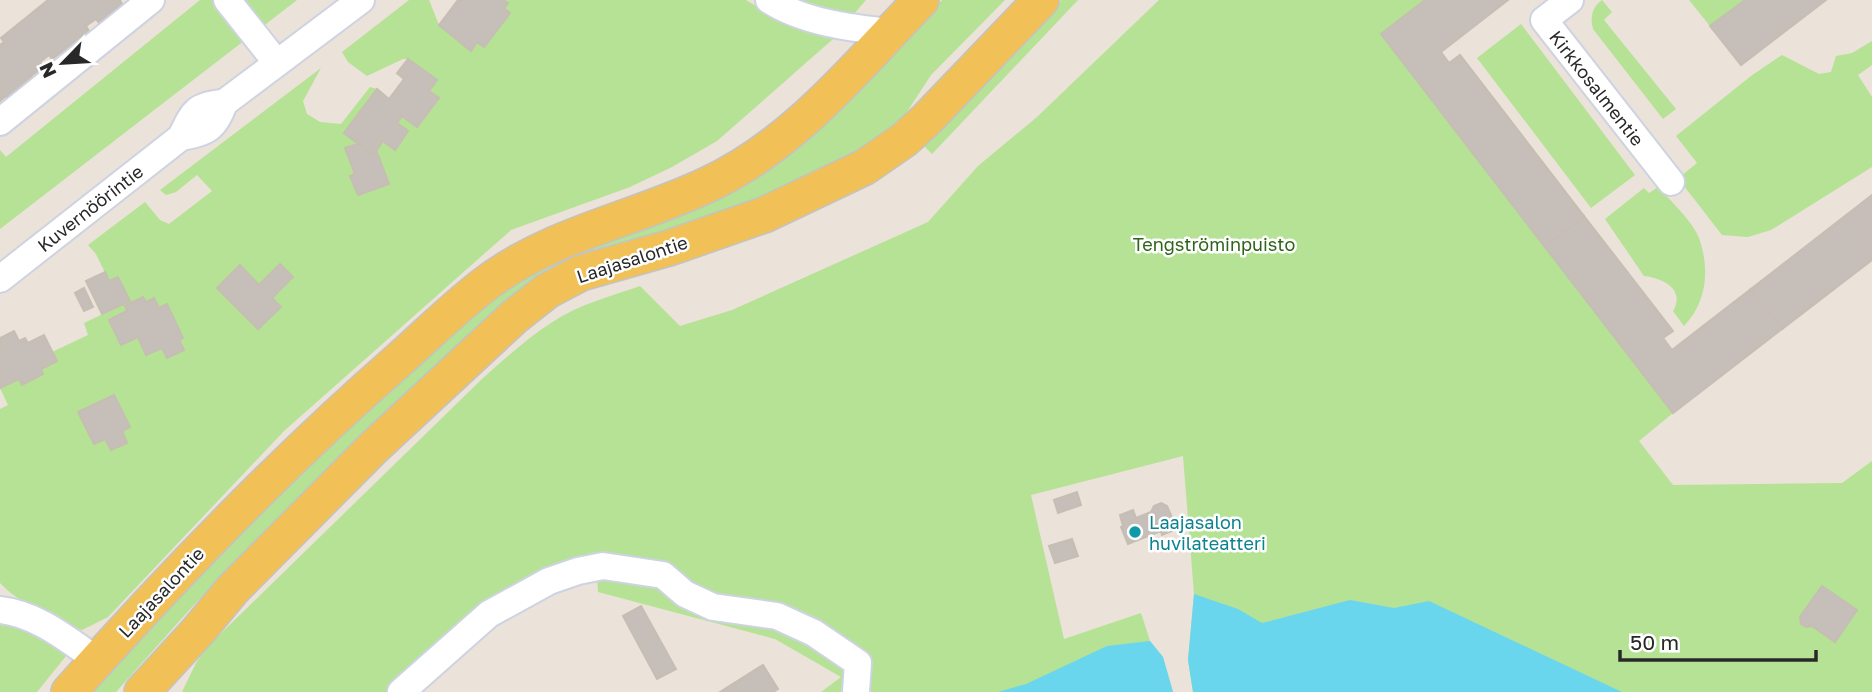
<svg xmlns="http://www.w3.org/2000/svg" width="1872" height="692" font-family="'Golos Text',sans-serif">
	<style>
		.green { fill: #b5e294; fill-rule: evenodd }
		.water { fill: #6ad6ee }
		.building { fill: #c6bfb9; stroke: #c6bdb3; stroke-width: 2 }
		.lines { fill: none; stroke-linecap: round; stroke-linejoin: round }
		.minor-casing { stroke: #ced3e1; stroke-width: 30 }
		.major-casing { stroke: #c3c3c3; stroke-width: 38 }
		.minor { stroke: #fff; stroke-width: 26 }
		.major { stroke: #f1c158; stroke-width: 35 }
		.culture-dot { fill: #0f9aa8; stroke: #fff; stroke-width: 2.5 }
		.labels { text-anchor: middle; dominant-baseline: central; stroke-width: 5; stroke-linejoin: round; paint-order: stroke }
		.street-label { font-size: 18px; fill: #282828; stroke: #fff }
		.park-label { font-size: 18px; fill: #2e6419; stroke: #fff }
		.culture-label { font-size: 18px; fill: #0d838f; stroke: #fff; text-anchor: start }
	</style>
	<rect width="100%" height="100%" fill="#ebe2d9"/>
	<g class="green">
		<polygon points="200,0 297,0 0,229 0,150 6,157"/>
		<path d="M409 0H429L439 25 471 50 477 42 484 47 510 13 504 8 507 4 505 0H746L784 23 833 39 717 141 672 167 630 187 511 230 284 431 108 617 82 630C54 619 21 605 0 583V409L8 405 0 388 19 379 22 384 43 374 41 369 52 352 88 335 84 323 130 301 119 277 109 281 96 254 88 245 145 202 160 220 169 224 212 191 197 175 176 192 166 195 160 190 321 68 303 101 307 114 320 122 341 124 370 87 377 89 344 133 358 144 346 149 355 174 351 176 358 195 389 184 376 150 383 141 395 149 408 131 397 123 402 116 418 127 439 99 429 91 437 80 408 59H403L367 76 348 62 342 52ZM143 297 146 302 154 298 159 308 167 305 179 340 167 358 162 348 146 355 138 337 121 345 109 320 127 311 126 306ZM114 395 129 427 122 431 127 442 111 450 105 439 94 444 78 412Z"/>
		<polygon points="795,0 866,0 853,15 809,7"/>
		<polygon points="942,0 1005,0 931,75 903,118 889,132 813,182 580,264 397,404 290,507 192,607 116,692 93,692 182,594 280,494 386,391 472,314 528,274 816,128"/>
		<polygon points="1061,0 1078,0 932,154 922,144"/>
		<path d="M1159 0H1425L1381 34 1673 413 1639 441 1673 485 1842 483 1872 461V692H1193L1188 660 1194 594 1183 456 1031 495 1064 639 1141 613 1150 641 1163 657 1173 692H821L841 677 775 639 598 592 596 559 460 626 387 692H182L196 663 207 647 482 379C505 359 528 337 554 321 580 304 612 296 640 286L680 326 732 310 928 222 978 166 1037 117Z"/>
		<path d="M1602 0 1612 12 1604 20 1676 109 1663 119 1593 29C1590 17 1592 7 1602 0Z"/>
		<polygon points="1689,0 1745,0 1710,26"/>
		<polygon points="1521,24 1635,175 1591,208 1477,58"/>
		<polygon points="1872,41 1872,65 1858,75 1872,97 1872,167 1771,230 1748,237 1722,235 1684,186 1681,176 1697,163 1676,136 1751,76 1782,55 1819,74 1831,72 1836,56 1852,53"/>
		<path d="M1658 187C1670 200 1693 222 1699 238 1710 270 1707 302 1684 326L1673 311C1686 289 1662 278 1644 276L1605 219 1644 188 1649 193Z"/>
		<polygon points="0,625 25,628 70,651 37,692 0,692"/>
	</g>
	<g class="water">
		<polygon points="1194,594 1238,609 1262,623 1350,600 1394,608 1429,601 1622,692 1193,692 1188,660"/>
		<polygon points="1150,641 1163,657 1173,692 998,692 1026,684 1107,646"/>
	</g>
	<g class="building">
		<polygon points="48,0 120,0 122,4 99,23 96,19 86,26 89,31 52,59 49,55 40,62 43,67 31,76 35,81 10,101 6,96 0,101 0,45 4,42 1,38"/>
		<polygon points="458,0 503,0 508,3 504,8 510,13 484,47 477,42 471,51 439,25"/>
		<polygon points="1425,0 1508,0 1441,52 1449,63 1460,55 1584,216 1545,247 1381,34"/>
		<polygon points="1745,0 1826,0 1741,65 1710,26"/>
		<polygon points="408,59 437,80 429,91 439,98 417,127 402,116 397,123 408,131 395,150 383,141 373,155 344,133 377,89 389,99 404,79 397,73"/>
		<polygon points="358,144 373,155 376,150 389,184 358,195 350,176 355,174 345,148"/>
		<polygon points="1872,195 1872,260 1782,329 1751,289"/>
		<polygon points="1584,216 1673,331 1663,338 1672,350 1751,289 1782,329 1673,413 1545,247"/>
		<polygon points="280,264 293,277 272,298 281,307 258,329 217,288 240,265 259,285"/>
		<polygon points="105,272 109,281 118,277 130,301 102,314 86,281"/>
		<polygon points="84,288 93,307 84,311 75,293"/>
		<polygon points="143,297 146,302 154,298 159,308 167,304 183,338 179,340 184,350 167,358 162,348 146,355 138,337 121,345 109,320 127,311 125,306"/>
		<polygon points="14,331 19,341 25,338 28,343 44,335 57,361 41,369 43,374 22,385 19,379 0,388 0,338"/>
		<polygon points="114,395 130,427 122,431 127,443 111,450 105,439 94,444 78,412"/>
		<polygon points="1077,492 1081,505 1058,513 1054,500"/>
		<polygon points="1161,503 1167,506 1177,529 1162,535 1161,531 1128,544 1121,527 1123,526 1120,515 1133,510 1136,518 1151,512 1154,506"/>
		<polygon points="1072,539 1078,556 1055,563 1049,546"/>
		<polygon points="1822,586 1857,610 1835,642 1812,626 1806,627 1801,624 1800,617"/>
		<polygon points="641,606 676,669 657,679 623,616"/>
		<polygon points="763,665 778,689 773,692 720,692"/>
	</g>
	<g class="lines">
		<defs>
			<g id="minor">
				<polyline points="227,0 277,63"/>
				<path d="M769 0C803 22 850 28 890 32"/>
				<polyline points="1570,0 1544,20 1671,182"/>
				<polyline points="0,122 151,0"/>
				<path d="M181 137C207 132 215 129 224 103L361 0"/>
				<path d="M0 279 181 137C193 112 195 105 224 103"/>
				<path d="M0 610C37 614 68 640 97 660"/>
				<polyline points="401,692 489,614 549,581 578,571 603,566 663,575 685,594 713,607 777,616 814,633 858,663 856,692"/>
			</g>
			<g id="major">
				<path d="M69 692C173 575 282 462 400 359 427 335 454 308 484 285 550 234 633 220 707 185 794 145 856 67 921 0"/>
				<polyline points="142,692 198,631 233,589 373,448 514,317 547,291 581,273 669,248 764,215 865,167 904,140 927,119 1041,0"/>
			</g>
		</defs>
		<use href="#minor" class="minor-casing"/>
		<use href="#major" class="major-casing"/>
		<use href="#minor" class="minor"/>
		<use href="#major" class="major"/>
	</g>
	<circle class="culture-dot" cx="1135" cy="532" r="7"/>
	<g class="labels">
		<g class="street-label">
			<text transform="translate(1597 88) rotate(52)">Kirkkosalmentie</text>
			<text transform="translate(90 208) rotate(-38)">Kuvernöörintie</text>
			<text transform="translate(632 259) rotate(-18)">Laajasalontie</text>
			<text transform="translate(161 592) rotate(-47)">Laajasalontie</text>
		</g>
		<g class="park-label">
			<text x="1214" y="244">Tengströminpuisto</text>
		</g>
		<g class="culture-label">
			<text x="1149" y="522">Laajasalon<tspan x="1149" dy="21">huvilateatteri</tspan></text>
		</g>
	</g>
	<g transform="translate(63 63) rotate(245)" stroke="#ffffff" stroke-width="5" paint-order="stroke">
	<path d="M0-5L12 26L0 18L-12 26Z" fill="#282828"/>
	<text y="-10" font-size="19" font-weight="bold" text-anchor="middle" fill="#282828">N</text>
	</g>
	<path d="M1620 650v10h196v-10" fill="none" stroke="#282828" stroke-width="3.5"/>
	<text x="1630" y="650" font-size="21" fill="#282828" stroke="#ffffff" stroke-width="5" paint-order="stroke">50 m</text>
</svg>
